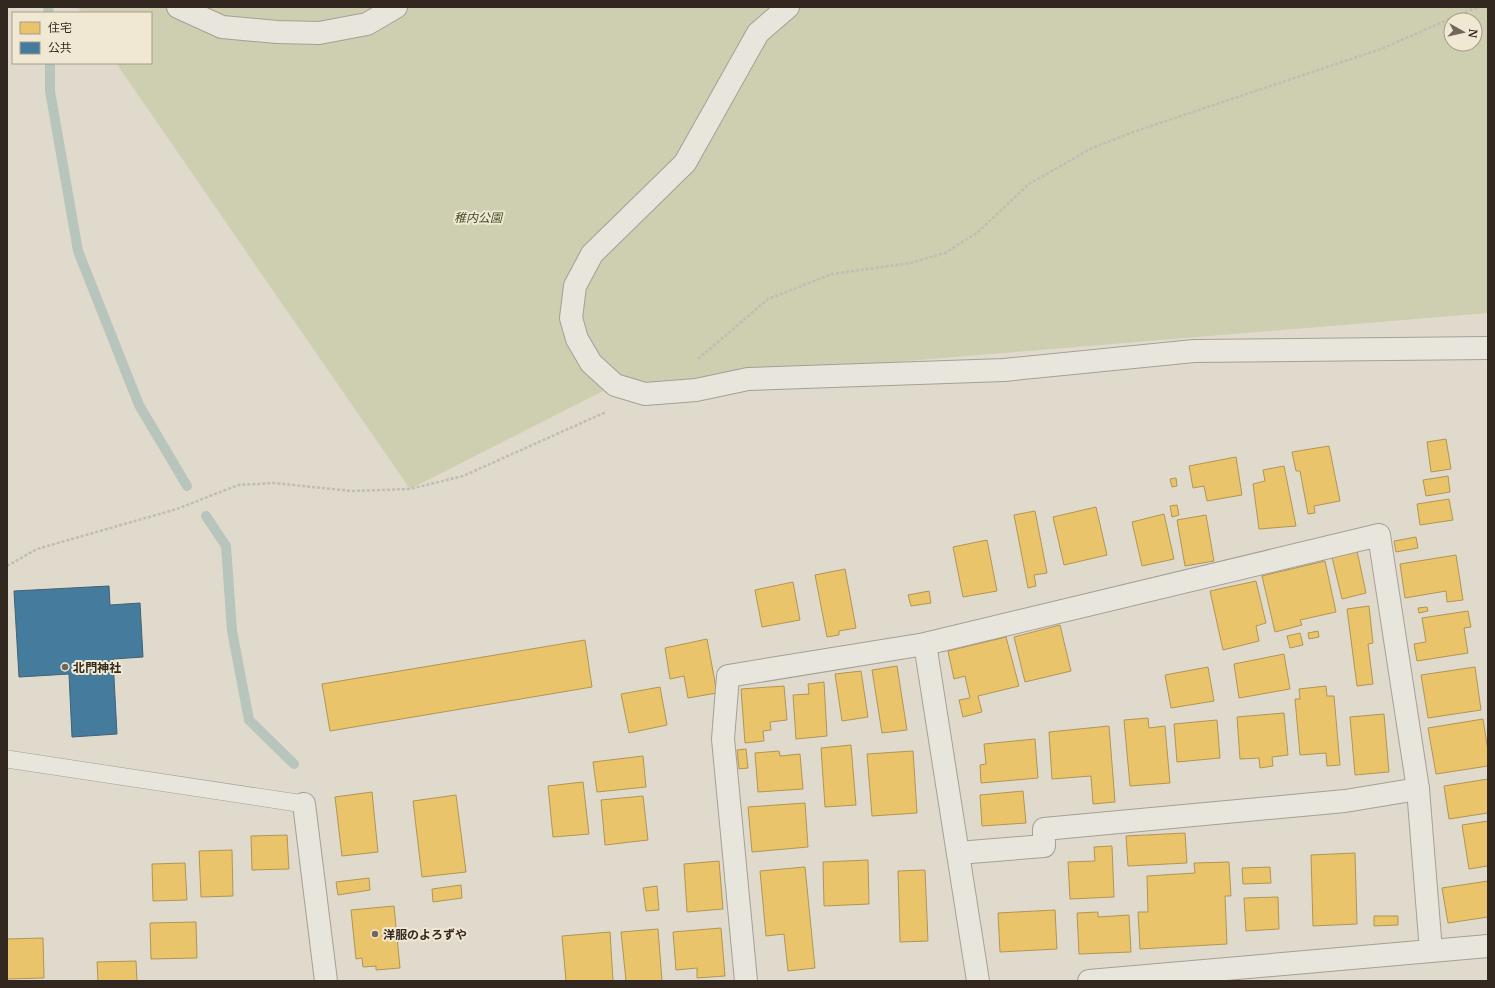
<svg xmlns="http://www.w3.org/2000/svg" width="1495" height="988" font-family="Merriweather,'Noto Sans JP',serif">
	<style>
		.green { fill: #ceceb0; fill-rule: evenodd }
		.homes { fill: #e9c46a; stroke: #b29554 }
		.public { fill: #457b9d; stroke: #406277 }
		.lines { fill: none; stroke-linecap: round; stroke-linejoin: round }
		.stream { stroke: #b7c5bc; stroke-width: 10 }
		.service-casing { stroke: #a59f96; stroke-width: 18 }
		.minor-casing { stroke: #a59f96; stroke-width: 24 }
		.tertiary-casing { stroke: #a59f96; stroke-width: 24 }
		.path { stroke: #c1bcb4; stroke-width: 2.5; stroke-dasharray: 3 2; stroke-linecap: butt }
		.service { stroke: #e8e5dd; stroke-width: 17 }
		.minor { stroke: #e8e5dd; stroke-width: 22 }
		.tertiary { stroke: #e8e5dd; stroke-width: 22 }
		.poi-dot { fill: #70665c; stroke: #f1e8d3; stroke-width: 1.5 }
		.labels { text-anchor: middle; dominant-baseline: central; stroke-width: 4; stroke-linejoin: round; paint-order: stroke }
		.park-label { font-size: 12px; font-style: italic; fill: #434d28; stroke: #f1e8d3 }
		.poi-label { font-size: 12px; font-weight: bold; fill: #33281f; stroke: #f1e8d3; text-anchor: start }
	</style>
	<rect width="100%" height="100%" fill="#e0dacc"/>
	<path class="green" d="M78 7H1488V313L615 385 410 489 116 63H151V13H82ZM1451 20H1475V44H1451Z"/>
	<g class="homes">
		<polygon points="1446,439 1451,469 1431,472 1427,442"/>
		<polygon points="1329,446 1340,501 1314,506 1315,513 1308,514 1300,471 1296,471 1292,452"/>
		<polygon points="1236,457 1242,495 1207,501 1204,486 1193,488 1189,466"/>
		<polygon points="1284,466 1296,526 1259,529 1253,484 1265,481 1263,470"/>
		<polygon points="1448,476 1450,492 1426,496 1423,480"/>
		<polygon points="1176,478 1177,486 1172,487 1170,479"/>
		<polygon points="1449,499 1453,520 1420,525 1417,504"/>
		<polygon points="1177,505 1179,515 1172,517 1170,506"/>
		<polygon points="1096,507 1107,555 1064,565 1053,517"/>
		<polygon points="1035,511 1047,573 1034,575 1036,586 1028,588 1014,515"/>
		<polygon points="1164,514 1174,559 1142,566 1132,522"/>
		<polygon points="1206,515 1214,561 1185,566 1177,520"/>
		<polygon points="1416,537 1418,548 1396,552 1394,541"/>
		<polygon points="987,540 997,591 963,597 953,547"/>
		<polygon points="1357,551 1366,593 1342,599 1332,557"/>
		<polygon points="1456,555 1463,600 1447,602 1446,591 1405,598 1400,564"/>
		<polygon points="1325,561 1336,612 1300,620 1302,625 1275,632 1262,576"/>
		<polygon points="845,569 856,628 839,631 839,635 827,637 815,575"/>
		<polygon points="1256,581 1266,623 1256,626 1259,641 1223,650 1210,591"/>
		<polygon points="793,582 800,620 762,627 755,590"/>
		<polygon points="929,591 931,603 911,606 908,595"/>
		<polygon points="1369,606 1373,643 1368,644 1373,684 1357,686 1347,609"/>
		<polygon points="1427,607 1428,611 1419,613 1418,608"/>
		<polygon points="1468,611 1471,627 1464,628 1468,653 1417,661 1414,644 1426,642 1422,618"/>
		<polygon points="1060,625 1071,671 1025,682 1014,637"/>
		<polygon points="1318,631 1319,637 1309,639 1308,633"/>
		<polygon points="1300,633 1303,645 1290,648 1287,636"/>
		<polygon points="1006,637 1019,686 978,696 982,712 963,717 959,700 970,698 965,676 954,679 948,651"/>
		<polygon points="707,639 717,693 688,698 684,676 670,679 665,648"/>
		<polygon points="585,640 592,687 330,731 322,684"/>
		<polygon points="1284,654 1290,689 1239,698 1234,664"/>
		<polygon points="897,666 907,730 882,733 872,670"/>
		<polygon points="1208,667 1214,701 1171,708 1165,675"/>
		<polygon points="1475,667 1481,710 1428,718 1421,675"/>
		<polygon points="861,671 868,717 842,721 835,674"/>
		<polygon points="824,682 827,736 796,739 793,695 809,694 808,684"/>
		<polygon points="784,686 787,720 770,722 771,730 763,731 764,741 745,743 741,689"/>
		<polygon points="1326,686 1327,696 1334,696 1340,765 1327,766 1326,753 1300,755 1295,699 1300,699 1299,689"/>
		<polygon points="660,687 667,725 629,733 621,694"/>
		<polygon points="1284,713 1288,755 1272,757 1273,766 1260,768 1259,758 1240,759 1237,717"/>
		<polygon points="1384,714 1389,772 1355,775 1350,717"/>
		<polygon points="1148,718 1149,728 1165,726 1170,783 1130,786 1124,720"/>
		<polygon points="1483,719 1488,751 1488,766 1436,774 1428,728"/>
		<polygon points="1217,720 1220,758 1177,762 1174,724"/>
		<polygon points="1109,726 1115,802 1093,804 1091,776 1052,779 1049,732"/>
		<polygon points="1035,739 1038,778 981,783 980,765 986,764 984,744"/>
		<polygon points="851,745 856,805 825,807 821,748"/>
		<polygon points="746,749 748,768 739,769 737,750"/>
		<polygon points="779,751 780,756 800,754 803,789 758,792 755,753"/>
		<polygon points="913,751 917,813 872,816 867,754"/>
		<polygon points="643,756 646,787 597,792 593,762"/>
		<polygon points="1488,779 1488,813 1449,819 1444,786"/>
		<polygon points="583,782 589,834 553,837 548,786"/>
		<polygon points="1023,791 1026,823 982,826 980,795"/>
		<polygon points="372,792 378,852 342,856 335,797"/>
		<polygon points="456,795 466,872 422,877 413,801"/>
		<polygon points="643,796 648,840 605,845 601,800"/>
		<polygon points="805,803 808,847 752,852 748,807"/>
		<polygon points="1488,821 1488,866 1469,869 1462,825"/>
		<polygon points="1185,833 1187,863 1128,866 1126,836"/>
		<polygon points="287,835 289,869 252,870 251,836"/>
		<polygon points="1112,846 1114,897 1070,899 1068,862 1095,861 1094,847"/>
		<polygon points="232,850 233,896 201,897 199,851"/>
		<polygon points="1355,853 1357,924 1313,926 1311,855"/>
		<polygon points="868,860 869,904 824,906 823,862"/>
		<polygon points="719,861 723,909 687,912 684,864"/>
		<polygon points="1229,862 1231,896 1225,896 1227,944 1140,949 1138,912 1148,912 1147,876 1195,873 1194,863"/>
		<polygon points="185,863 187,900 153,901 152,864"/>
		<polygon points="805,867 815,968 788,971 784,934 766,936 760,871"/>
		<polygon points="1270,867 1271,883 1243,884 1242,868"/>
		<polygon points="925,870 928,941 900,942 898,871"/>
		<polygon points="369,878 370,890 338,895 336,882"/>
		<polygon points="1488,881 1488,917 1448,923 1442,888"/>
		<polygon points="461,885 462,898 433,902 432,889"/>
		<polygon points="657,886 659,910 646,911 643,888"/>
		<polygon points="1278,897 1279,929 1246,931 1244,898"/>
		<polygon points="394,906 400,968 376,970 376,966 363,967 362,958 356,959 351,910"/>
		<polygon points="1055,910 1057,949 1000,952 998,913"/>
		<polygon points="1098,912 1098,917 1129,915 1131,952 1079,954 1077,913"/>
		<polygon points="1374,916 1398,916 1398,925 1374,926"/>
		<polygon points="196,922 197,958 151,959 150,923"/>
		<polygon points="721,928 725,976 697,978 697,968 676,970 673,932"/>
		<polygon points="658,929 662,981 626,981 621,932"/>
		<polygon points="610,932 613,981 566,981 562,936"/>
		<polygon points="43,938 44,978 7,979 7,939"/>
		<polygon points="136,961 137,981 98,981 97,962"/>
	</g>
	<polygon class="public" points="109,586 110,605 140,603 143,657 113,659 117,734 72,737 69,674 19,677 14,591"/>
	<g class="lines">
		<g class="stream">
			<polyline points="48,7 49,13"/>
			<polyline points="50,63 50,91 78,251 139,405 187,486"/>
			<polyline points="206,516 226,546 232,631 249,720 294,764"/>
		</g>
		<defs>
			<polyline id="service" points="7,759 304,804"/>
			<g id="minor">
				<polyline points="178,7 222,27 277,32 319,33 367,24 396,7"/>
				<polyline points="788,7 758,33 685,163 592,254 575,286 571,318 577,339 591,363 615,385 645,394 696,390 748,379 1004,370 1194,351 1488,348"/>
				<polyline points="925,644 978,981"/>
				<polyline points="304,804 326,981"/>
				<polyline points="958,853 1044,846 1044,829 1345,801 1418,789"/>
				<polyline points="746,981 723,739 728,676 925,644 1379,535 1418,789 1431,951"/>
			</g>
			<polyline id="tertiary" points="1089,981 1488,946"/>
		</defs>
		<use href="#service" class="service-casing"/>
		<use href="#minor" class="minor-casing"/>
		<use href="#tertiary" class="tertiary-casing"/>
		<g class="path">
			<polyline points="698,359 768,299 832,274 910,263 945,253 978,232 1029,184 1092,148 1139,130 1381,49 1470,10 1481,7"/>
			<polyline points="7,566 37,549 177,509 238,485 274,483 352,491 410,489 463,476 606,412"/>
		</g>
		<use href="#service" class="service"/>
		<use href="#minor" class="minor"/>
		<use href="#tertiary" class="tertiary"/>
	</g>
	<g class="poi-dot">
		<circle cx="65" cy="667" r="4"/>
		<circle cx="375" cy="934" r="4"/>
	</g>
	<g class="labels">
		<g class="park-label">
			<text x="478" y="217">稚内公園</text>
		</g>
		<g class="poi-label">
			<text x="73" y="667">北門神社</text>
			<text x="383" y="934">洋服のよろずや</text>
		</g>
	</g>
	<rect width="1495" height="988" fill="none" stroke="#33281f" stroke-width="16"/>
	<rect x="12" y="12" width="140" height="52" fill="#f1e8d3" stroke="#a59b8b"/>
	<rect x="20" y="22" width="20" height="12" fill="#e9c46a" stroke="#a59b8b"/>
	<text x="48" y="32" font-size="12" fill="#33281f">住宅</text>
	<rect x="20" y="42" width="20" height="12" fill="#457b9d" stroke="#a59b8b"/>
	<text x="48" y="52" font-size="12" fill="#33281f">公共</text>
	<g transform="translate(1463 32) rotate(98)"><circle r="19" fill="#f1e8d3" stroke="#a59b8b"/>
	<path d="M0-3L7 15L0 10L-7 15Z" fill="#70665c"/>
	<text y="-6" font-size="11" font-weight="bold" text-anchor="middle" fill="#33281f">N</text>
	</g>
</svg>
